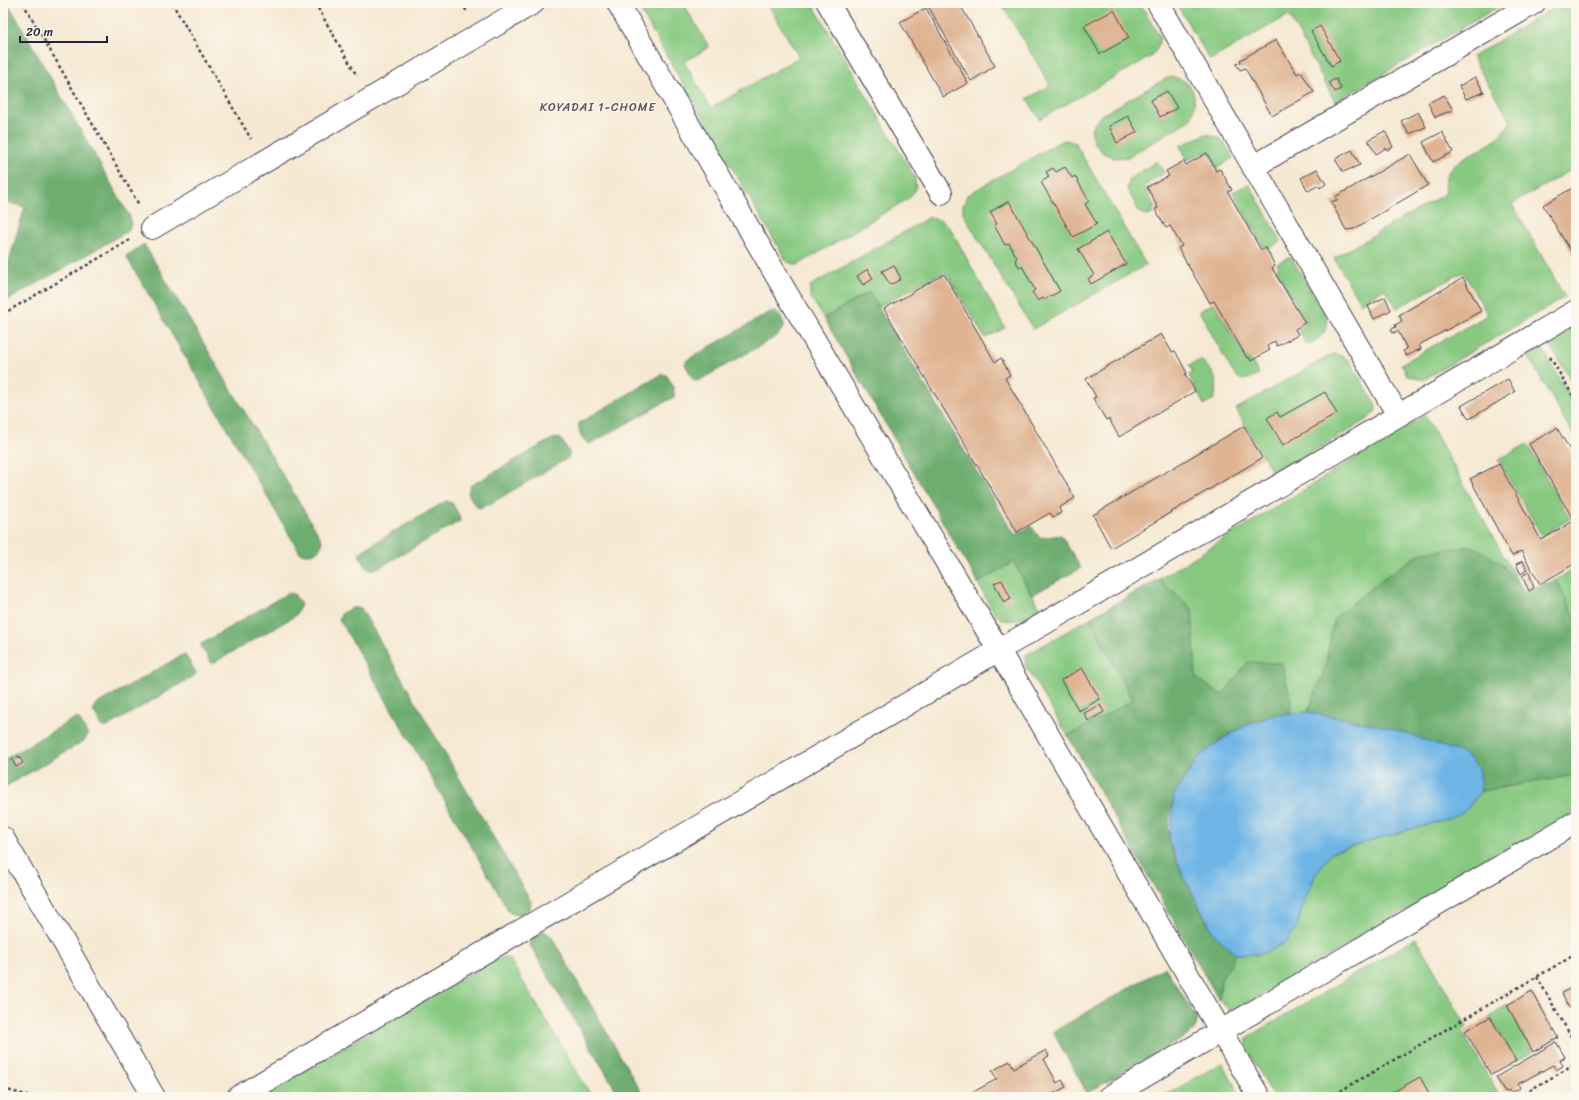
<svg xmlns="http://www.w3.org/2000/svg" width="1579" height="1100" font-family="Sriracha,sans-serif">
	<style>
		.green { fill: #87c981; stroke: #54765e }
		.forest { fill: #6dad6f; stroke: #486855 }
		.water { fill: #6eb5e6; stroke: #486c90 }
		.building { fill: #dfb493 }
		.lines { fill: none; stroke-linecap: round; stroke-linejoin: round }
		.minor-casing { stroke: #424052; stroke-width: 24 }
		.path { stroke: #424052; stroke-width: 2.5; stroke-dasharray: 3 3; stroke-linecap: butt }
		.minor { stroke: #fff; stroke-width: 22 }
		.labels { text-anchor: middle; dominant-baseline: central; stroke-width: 3; stroke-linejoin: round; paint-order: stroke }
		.neighbourhood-label { font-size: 12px; letter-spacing: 1px; fill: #64555a; stroke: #fbf7ec }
	</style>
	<rect width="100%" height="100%" fill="#fbf7ec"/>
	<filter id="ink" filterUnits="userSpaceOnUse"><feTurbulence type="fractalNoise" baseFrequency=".025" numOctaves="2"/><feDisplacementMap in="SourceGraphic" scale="8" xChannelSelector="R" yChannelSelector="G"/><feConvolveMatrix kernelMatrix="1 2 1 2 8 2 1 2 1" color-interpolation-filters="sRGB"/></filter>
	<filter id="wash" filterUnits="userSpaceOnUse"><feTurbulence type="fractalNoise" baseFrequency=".012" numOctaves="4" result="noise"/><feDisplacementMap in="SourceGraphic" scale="16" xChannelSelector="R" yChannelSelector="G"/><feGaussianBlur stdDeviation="0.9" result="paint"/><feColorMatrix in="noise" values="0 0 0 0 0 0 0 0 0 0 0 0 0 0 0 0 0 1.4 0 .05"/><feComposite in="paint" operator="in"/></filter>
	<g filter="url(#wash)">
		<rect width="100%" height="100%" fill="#f6e9d3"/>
		<g class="green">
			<polygon points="636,3 683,3 709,47 684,62 711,108 799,57 767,3 812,3 915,178 916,189 909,198 798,265 787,262"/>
			<polygon points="1001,3 1140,3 1160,37 1157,49 1150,57 1040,119 1027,99 1050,85"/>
			<polygon points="1176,3 1505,3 1335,102 1289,15 1210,60"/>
			<path d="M1561 3H1576V167L1512 204 1565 297 1423 380 1408 376 1401 364 1488 315 1463 272 1397 308 1385 289 1360 303 1334 258 1446 193C1439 160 1474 156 1494 141 1500 136 1506 128 1511 122L1472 57Z"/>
			<path d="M1173 77C1195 81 1198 99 1191 119L1128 157 1115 158 1103 153 1094 142 1091 129 1100 116 1165 79Z"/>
			<path d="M1206 134C1223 138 1225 143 1233 158L1217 168 1208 151 1188 160 1180 146Z"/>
			<polygon points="1067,140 1075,143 1146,265 1033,329 963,214 963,206 967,195 1061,141"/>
			<polygon points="1157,161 1164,173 1144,186 1155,208 1152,209 1154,213 1148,216 1140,213 1127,189 1130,179"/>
			<polygon points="1249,184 1281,241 1268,249 1266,246 1263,247 1233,192"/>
			<polygon points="930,217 942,221 950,228 1005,328 985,338 945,271 878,307 869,293 824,318 810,296 810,286"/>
			<path d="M1291 257 1328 320C1327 334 1319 339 1307 345L1298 330 1307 324 1276 269 1279 268 1277 263Z"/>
			<path d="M1214 303 1246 358H1249L1259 374C1245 380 1242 384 1232 371L1199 311Z"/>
			<polygon points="1576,327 1576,389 1549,343"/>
			<polygon points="1542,348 1576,408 1576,440 1528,356"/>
			<polygon points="1333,354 1343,356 1350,362 1376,405 1375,412 1369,418 1274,475 1236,409"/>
			<path d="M1201 360C1214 372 1220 381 1214 399L1204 405 1189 375 1193 372 1189 365Z"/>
			<polygon points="1425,415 1523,591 1501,563 1423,552 1385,577 1334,619 1325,668 1308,712 1289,713 1292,705 1248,663 1222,696 1196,678 1192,609 1159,579"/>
			<polygon points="1527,444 1570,519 1542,536 1498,460"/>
			<path d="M1013 562 1041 609C999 632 997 620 978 583Z"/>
			<polygon points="1576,567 1576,619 1556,580"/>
			<polygon points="1090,618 1133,700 1068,736 1025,665 1026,655"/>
			<polygon points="1576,775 1576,812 1232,1012 1219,1000 1221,980 1236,954 1261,954 1285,943 1297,927 1301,910 1316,873 1332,852 1454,817 1467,809 1481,791"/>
			<polygon points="1416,938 1467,1027 1462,1031 1500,1097 1274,1097 1247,1050 1247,1038"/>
			<polygon points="504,957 510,960 592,1097 259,1097 491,961"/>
			<polygon points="1507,1005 1533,1052 1516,1061 1490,1017"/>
			<polygon points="1222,1063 1241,1097 1162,1097"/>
		</g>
		<g class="forest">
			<polygon points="3,3 8,3 130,217 131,224 128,231 3,303 3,281 25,207 3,201"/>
			<path d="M144 244 323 542C319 553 312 556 300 553L126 256Z"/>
			<polygon points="869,292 1015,535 1031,526 1040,538 1061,535 1081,568 1032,595 1013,562 978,583 824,318"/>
			<polygon points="775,311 780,315 785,326 777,336 700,380 694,381 685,364 687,360 770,312"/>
			<path d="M662 374 666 375C671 381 675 389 674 397L590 444C582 441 578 432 579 423Z"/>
			<polygon points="558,438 561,439 570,454 568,458 488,505 479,508 474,504 468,493 470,486 552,439"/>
			<polygon points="446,501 452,503 459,515 460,521 380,567 372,570 366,567 359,555 363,550"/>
			<polygon points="1473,546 1501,563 1523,591 1556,580 1576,619 1576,706 1568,712 1576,721 1576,775 1481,791 1478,768 1465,754 1308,712 1325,668 1334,619 1385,577 1423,552"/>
			<path d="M1159 579 1192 609 1196 678 1222 695 1248 662 1282 663 1292 705 1289 713C1228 720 1162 773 1169 840 1171 855 1205 923 1216 935 1222 942 1229 948 1236 954L1221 980 1219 1000 1068 736 1133 700 1090 618Z"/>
			<polygon points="288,593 294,594 301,605 295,616 212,664 201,647 201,644"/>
			<path d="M352 608H361L531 902 530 910C523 915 519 916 510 913L339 619 342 613Z"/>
			<polygon points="182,655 185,655 196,672 194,676 107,727 102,727 93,710 95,705"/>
			<polygon points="75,718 79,719 88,735 84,741 3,788 3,760"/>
			<polygon points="544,931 551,936 644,1097 620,1097 531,947 529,940 535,934"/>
			<polygon points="1165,967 1198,1020 1195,1028 1189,1035 1087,1093 1053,1032"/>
		</g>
		<polygon class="water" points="1308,712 1387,727 1465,754 1478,768 1481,791 1467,809 1454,817 1332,852 1316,873 1301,910 1297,927 1285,943 1261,954 1236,954 1215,935 1185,879 1169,841 1174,795 1198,758 1221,740 1245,726 1273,715"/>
		<g id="blocks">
			<g class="building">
				<polygon points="932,3 959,3 995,66 971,81 928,6"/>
				<polygon points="926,8 968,83 943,97 900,22"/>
				<polygon points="1114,10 1129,38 1100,54 1084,26"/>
				<polygon points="1320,26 1340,61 1331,66 1311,31"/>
				<polygon points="1276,40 1297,74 1301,72 1314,92 1272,116 1245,68 1240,70 1236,64 1241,62 1240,60"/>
				<polygon points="1475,77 1484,92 1466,99 1459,86"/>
				<polygon points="1336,79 1341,89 1335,92 1329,82"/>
				<polygon points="1167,91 1177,108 1160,117 1151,100"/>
				<polygon points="1444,95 1453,110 1435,117 1428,103"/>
				<polygon points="1418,112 1426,127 1409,134 1401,121"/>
				<polygon points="1128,116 1137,132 1117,143 1109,126"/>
				<polygon points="1385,131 1393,147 1387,150 1386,148 1376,154 1368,140"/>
				<polygon points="1442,132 1453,152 1433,162 1423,142"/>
				<polygon points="1352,150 1360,165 1343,172 1335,159"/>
				<polygon points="1207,153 1216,171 1220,169 1232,190 1228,192 1261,250 1266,248 1275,266 1272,268 1305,323 1295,329 1298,335 1277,346 1275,341 1267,346 1270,350 1251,361 1249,357 1247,358 1214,301 1210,303 1178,248 1182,246 1170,226 1166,228 1155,209 1158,208 1147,187 1169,176 1166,171 1184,161 1186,165"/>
				<polygon points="1410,154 1428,185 1354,229 1346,230 1331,202 1337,200 1335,197"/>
				<polygon points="1065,167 1072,178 1075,176 1089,201 1085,204 1097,224 1073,237 1041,182 1049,177 1046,172 1053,168 1056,172"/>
				<polygon points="1317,169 1326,184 1320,188 1319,185 1308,191 1301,178"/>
				<polygon points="1576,186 1576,258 1575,258 1543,205"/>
				<polygon points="1009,201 1060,291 1044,300 1043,298 1038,301 1032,292 1035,290 1022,266 1019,267 1015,260 1017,258 1009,243 1005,245 994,225 997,224 990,212"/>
				<polygon points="1107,232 1126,264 1091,284 1088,279 1094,275 1078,249"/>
				<polygon points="894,265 901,279 890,285 882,271"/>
				<polygon points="868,269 873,279 863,285 857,276"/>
				<polygon points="944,274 995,362 1001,358 1010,375 1005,378 1075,498 1059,508 1061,513 1053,517 1050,513 1017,532 884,309"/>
				<polygon points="1463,278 1481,311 1419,345 1421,349 1406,356 1403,351 1407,349 1398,331 1393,333 1391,329 1396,327 1395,325 1402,321 1399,315"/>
				<polygon points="1385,297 1391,310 1374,319 1368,306"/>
				<polygon points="1161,334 1172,352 1175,351 1187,373 1185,374 1195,391 1119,437 1109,419 1106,420 1093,398 1096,397 1086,379"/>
				<polygon points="1508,379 1515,392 1469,419 1461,406"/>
				<polygon points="1325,392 1337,414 1283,445 1267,418 1277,412 1280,417"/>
				<polygon points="1244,426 1262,458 1111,548 1093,515"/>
				<polygon points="1557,428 1576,460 1576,563 1540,584 1521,551 1512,556 1470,479 1499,464 1541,540 1574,521 1529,444"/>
				<polygon points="1523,561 1527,570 1521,574 1516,564"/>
				<polygon points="1529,572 1534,588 1529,591 1522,576"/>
				<polygon points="1002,580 1011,599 1004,603 994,583"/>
				<polygon points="1082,668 1100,699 1079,711 1061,680"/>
				<polygon points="1100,705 1104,712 1088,721 1084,713"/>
				<polygon points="19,756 23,763 16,767 12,760"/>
				<polygon points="1576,985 1576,1007 1575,1004 1569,1008 1562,993"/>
				<polygon points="1532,991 1558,1038 1533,1052 1507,1005"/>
				<polygon points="1490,1017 1516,1061 1491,1075 1465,1031"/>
				<polygon points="1556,1042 1565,1057 1560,1060 1563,1066 1556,1070 1553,1065 1518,1084 1520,1088 1512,1093 1510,1090 1505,1092 1496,1077"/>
				<polygon points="1046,1050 1049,1056 1044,1059 1057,1083 1062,1080 1066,1087 1047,1097 964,1097 997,1079 992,1071 1010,1061 1014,1068"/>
				<polygon points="1420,1077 1431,1097 1384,1097"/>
			</g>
		</g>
	</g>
	<g filter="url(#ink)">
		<use href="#blocks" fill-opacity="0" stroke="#424052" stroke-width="1"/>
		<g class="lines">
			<defs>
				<g id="minor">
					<polyline points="618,3 783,287 998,649 1259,1097"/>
					<polyline points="828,3 941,193"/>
					<polyline points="1158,3 1398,415"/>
					<polyline points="1253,167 1534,3"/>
					<polyline points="152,228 533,3"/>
					<polyline points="3,838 154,1097"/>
					<polyline points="238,1097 1576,311"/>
					<polyline points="1109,1097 1576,822"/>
				</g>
			</defs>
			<use href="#minor" class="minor-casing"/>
			<g class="path">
				<polyline points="23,3 139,205"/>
				<polyline points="172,3 251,139"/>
				<polyline points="315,3 357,76"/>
				<polyline points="462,3 467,12"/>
				<polyline points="3,314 130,240"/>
				<polyline points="1550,357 1576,401"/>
				<polyline points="1537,977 1576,1045"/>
				<polyline points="3,1089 34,1097"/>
				<polyline points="1519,1096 1576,1064"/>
				<polyline points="1330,1097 1576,954"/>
			</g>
			<use href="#minor" class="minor"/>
		</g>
	</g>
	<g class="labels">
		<g class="neighbourhood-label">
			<text x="598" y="107">KOYADAI 1-CHOME</text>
		</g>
	</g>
	<rect width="1579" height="1100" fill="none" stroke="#fbf7ec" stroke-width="16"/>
	<path d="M20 36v6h87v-6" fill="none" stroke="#22223b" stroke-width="2"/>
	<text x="26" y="36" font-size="12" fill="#22223b" stroke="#fbf7ec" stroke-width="3" paint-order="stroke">20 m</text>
</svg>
